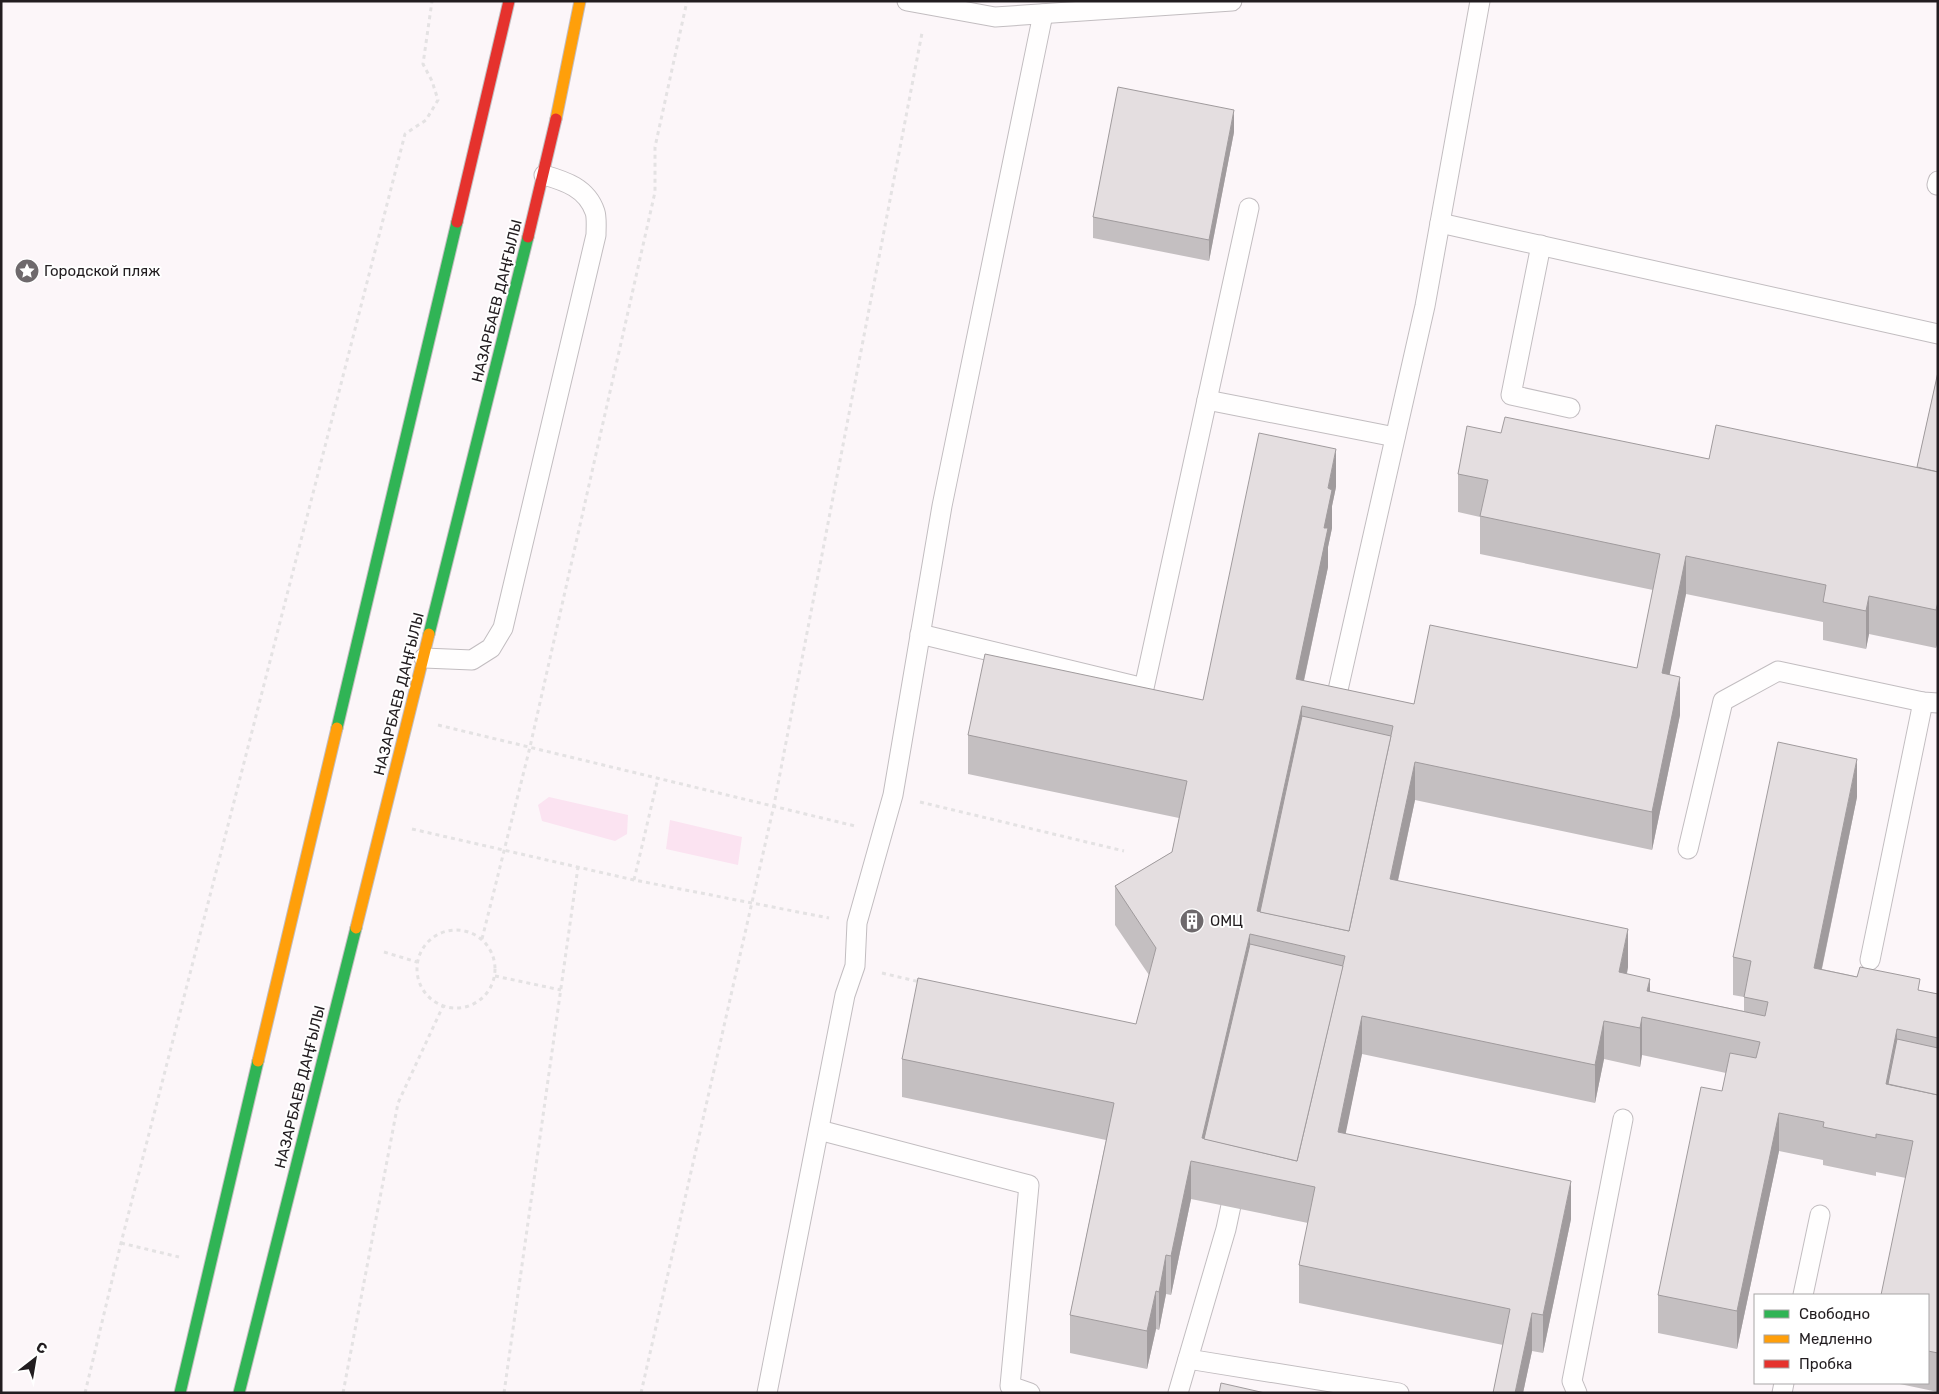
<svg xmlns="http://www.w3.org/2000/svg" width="1939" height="1394" font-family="Rubik,sans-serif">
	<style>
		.green { fill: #fbe3f1 }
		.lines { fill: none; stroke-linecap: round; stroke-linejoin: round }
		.lane-casing { stroke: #c2bdc0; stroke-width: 21 }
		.fast-casing { stroke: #c2bdc0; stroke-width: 13 }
		.slow-casing { stroke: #c2bdc0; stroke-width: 13 }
		.jam-casing { stroke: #c2bdc0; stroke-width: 13 }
		.path { stroke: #e4e2e3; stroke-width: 3; stroke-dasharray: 4 4; stroke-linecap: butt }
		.lane { stroke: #fffefe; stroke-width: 19 }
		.fast { stroke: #30b455; stroke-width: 11 }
		.slow { stroke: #ff9f0a; stroke-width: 11 }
		.jam { stroke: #e5322d; stroke-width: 11 }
		.wall { fill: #c4bfc1 }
		.shaded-wall { fill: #a09b9d }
		.building { fill: #e4dee0; stroke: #a09b9d; fill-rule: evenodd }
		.labels { text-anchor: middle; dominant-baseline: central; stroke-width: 4; stroke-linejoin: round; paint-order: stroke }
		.poi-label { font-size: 15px; fill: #221d20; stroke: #fff; text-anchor: start }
		.street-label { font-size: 15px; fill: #221d20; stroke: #fff }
	</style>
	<rect width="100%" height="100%" fill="#fcf6f9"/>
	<g class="green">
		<polygon points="549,797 628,815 627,834 615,841 542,821 538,805"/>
		<polygon points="670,820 742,837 738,865 666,849"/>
	</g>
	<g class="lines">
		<defs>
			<g id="lane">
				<polyline points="907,1 995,17 1232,1"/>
				<polyline points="1937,185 1938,181"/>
				<polyline points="1440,223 1938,334"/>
				<polyline points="1541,245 1511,395 1570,408"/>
				<polyline points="1207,400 1395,437"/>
				<polyline points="920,634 1144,688 1249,208"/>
				<path d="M424 658 472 660 491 648 503 628 596 235C596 228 597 218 595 212 587 188 565 181 544 175"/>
				<polyline points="1333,712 1425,306 1480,1"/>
				<polyline points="1688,849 1723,701 1778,671 1923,702 1938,703"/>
				<polyline points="1870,960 1923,702"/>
				<polyline points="819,1130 1029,1185 1010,1386 1030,1393"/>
				<polyline points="1803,1295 1820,1215"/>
				<polyline points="1188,1359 1399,1393"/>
				<polyline points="767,1393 845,995 855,966 857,923 893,795 942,506 1043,14"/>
				<polyline points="1178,1393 1226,1229 1236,1182"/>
				<polyline points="1577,1393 1572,1381 1623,1119"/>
				<polyline points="1782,1393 1784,1383"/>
			</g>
			<g id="fast">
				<polyline points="429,634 528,237"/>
				<polyline points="337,728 457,222"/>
				<polyline points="180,1393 258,1061"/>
				<polyline points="239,1393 356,928"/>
			</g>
			<g id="slow">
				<polyline points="556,119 580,1"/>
				<polyline points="356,928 429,634"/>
				<polyline points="258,1061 337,728"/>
			</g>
			<g id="jam">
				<polyline points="457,222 509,1"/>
				<polyline points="528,237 556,119"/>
			</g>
		</defs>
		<use href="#lane" class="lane-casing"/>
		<use href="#fast" class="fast-casing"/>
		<use href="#slow" class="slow-casing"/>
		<use href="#jam" class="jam-casing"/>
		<g class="path">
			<polyline points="438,725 855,826"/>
			<polyline points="920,802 1124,851"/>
			<polyline points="412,829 634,880 829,918"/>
			<polyline points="634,880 658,778"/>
			<circle cx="456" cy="969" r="39"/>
			<polyline points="482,939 530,747 655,192 655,147 687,1"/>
			<polyline points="384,952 417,962"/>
			<polyline points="882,973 920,982"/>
			<polyline points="495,976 561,990"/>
			<polyline points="121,1243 179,1257"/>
			<polyline points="85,1393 121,1243 405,134 426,120 438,100 432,81 423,64 432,1"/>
			<polyline points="343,1393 398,1103 443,1006"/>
			<polyline points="504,1393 578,867"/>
			<polyline points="641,1393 774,805 922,33"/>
		</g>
		<use href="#lane" class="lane"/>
		<use href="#fast" class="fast"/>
		<use href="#slow" class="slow"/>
		<use href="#jam" class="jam"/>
	</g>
	<g class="wall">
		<polygon points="1234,132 1209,261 1093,238 1093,217"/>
		<polygon points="1938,372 1938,641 1936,648 1869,634 1866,649 1823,640 1823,622 1686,594 1669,675 1680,715 1652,850 1415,800 1398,881 1628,967 1627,974 1650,992 1744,1011 1744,997 1733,995 1733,957 1857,797 1822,969 1938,994 1938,1392 1895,1383 1928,1383 1928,1295 1906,1178 1876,1172 1876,1176 1823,1165 1823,1160 1779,1151 1737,1349 1658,1333 1658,1295 1722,1091 1726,1073 1642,1055 1640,1067 1604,1059 1595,1103 1362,1054 1345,1134 1571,1219 1543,1353 1532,1351 1523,1393 1493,1393 1503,1345 1299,1303 1299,1265 1308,1223 1191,1199 1171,1295 1166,1294 1159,1330 1156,1329 1147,1369 1070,1353 1070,1315 1106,1140 902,1097 902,1059 1136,1024 1149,975 1115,925 1115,886 1172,852 1179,818 968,774 968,735 1203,700 1336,487 1332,506 1332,528 1328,547 1328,567 1304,681 1414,704 1637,668 1653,590 1480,554 1480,517 1458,512 1458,474 1501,433 1709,459 1917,467"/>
	</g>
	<g class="shaded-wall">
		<polygon points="1234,110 1234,132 1209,261 1209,240"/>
		<polygon points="1336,449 1336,487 1332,506 1332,528 1328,547 1328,567 1296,717 1296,679 1324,528 1328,488"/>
		<polygon points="1686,556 1686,594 1662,712 1662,673"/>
		<polygon points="1869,596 1869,634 1866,649 1866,611"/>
		<polygon points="1938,602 1938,641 1936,648 1936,610"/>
		<polygon points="1680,677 1680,715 1652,850 1652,812"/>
		<polygon points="1302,706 1302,744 1263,923 1257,911"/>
		<polygon points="1857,759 1857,797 1814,1006 1814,968"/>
		<polygon points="1415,762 1415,800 1390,917 1390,879"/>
		<polygon points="1628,929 1628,967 1619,1010 1619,972"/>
		<polygon points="1250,934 1250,972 1208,1150 1202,1138"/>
		<polygon points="1650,979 1650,1017 1647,991"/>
		<polygon points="1362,1016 1362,1054 1338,1171 1338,1132"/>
		<polygon points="1642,1017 1642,1055 1640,1067 1640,1028"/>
		<polygon points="1604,1021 1604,1059 1595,1103 1595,1065"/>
		<polygon points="1897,1029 1897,1067 1891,1095 1886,1084"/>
		<polygon points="1779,1113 1779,1151 1737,1349 1737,1311"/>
		<polygon points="1191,1161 1191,1199 1171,1295 1171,1256"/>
		<polygon points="1571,1181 1571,1219 1543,1353 1543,1315"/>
		<polygon points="1166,1255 1166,1294 1159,1330 1159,1292"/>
		<polygon points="1156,1291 1156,1329 1147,1369 1147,1331"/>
		<polygon points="1532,1313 1532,1351 1523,1393 1515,1393"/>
	</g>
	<g class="building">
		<polygon points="1118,87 1234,110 1209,240 1093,217"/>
		<polygon points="1938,372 1938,472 1917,467"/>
		<path d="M1505 417 1709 459 1716 425 1938 472V602L1936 610 1869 596 1866 611 1823 602 1826 585 1686 556 1662 673 1680 677 1652 812 1415 762 1390 879 1628 929 1619 972 1650 979 1647 991 1765 1016 1768 1002 1744 997 1751 961 1733 957 1778 742 1857 759 1814 968 1857 977 1860 967 1920 979 1918 990 1938 994V1038L1897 1029 1886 1084 1938 1095V1353L1928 1351V1295H1881L1913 1141 1876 1134V1138L1823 1127 1824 1122 1779 1113 1737 1311 1658 1295 1701 1087 1722 1091 1730 1053 1756 1058 1760 1042 1642 1017 1640 1028 1604 1021 1595 1065 1362 1016 1338 1132 1571 1181 1543 1315 1532 1313 1515 1393H1493L1510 1309 1299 1265 1315 1187 1191 1161 1171 1256 1166 1255 1159 1292 1156 1291 1147 1331 1070 1315 1114 1103 902 1059 918 978 1136 1024 1156 948 1115 886 1172 852 1187 781 968 735 985 654 1203 700 1259 433 1336 449 1328 488 1332 490 1324 528H1328L1296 679 1414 704 1430 625 1637 668 1660 554 1480 516 1488 480 1458 474 1467 426 1501 433ZM1302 706 1393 726 1349 931 1257 911ZM1250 934 1345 956 1297 1161 1202 1138Z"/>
		<polygon points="1302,716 1391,736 1349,931 1260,912"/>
		<polygon points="1250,944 1343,966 1297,1161 1204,1139"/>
		<polygon points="1897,1039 1938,1048 1938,1095 1888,1084"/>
		<polygon points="1221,1383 1265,1393 1219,1393"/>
	</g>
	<defs>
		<symbol id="sight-disc" viewBox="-11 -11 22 22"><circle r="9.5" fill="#6e696c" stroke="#fff"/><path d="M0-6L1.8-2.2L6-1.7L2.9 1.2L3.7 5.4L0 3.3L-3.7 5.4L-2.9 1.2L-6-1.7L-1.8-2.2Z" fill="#fff"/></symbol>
		<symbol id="building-disc" viewBox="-11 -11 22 22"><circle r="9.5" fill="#6e696c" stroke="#fff"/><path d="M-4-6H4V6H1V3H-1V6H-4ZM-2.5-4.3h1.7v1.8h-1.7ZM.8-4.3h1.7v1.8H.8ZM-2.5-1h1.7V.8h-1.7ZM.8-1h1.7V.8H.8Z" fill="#fff"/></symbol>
	</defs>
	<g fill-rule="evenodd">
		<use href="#sight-disc" x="13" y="257" width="28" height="28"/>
		<use href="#building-disc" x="1178" y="907" width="28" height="28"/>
	</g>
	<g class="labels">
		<g class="poi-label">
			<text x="44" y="271">Городской пляж</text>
			<text x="1210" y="921">ОМЦ</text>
		</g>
		<g class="street-label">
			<text transform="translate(497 301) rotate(-76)">НАЗАРБАЕВ ДАҢҒЫЛЫ</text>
			<text transform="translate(399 694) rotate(-76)">НАЗАРБАЕВ ДАҢҒЫЛЫ</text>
			<text transform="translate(300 1087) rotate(-76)">НАЗАРБАЕВ ДАҢҒЫЛЫ</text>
		</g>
	</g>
	<rect width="1939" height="1394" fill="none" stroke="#221d20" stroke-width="5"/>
	<rect x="1754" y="1294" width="175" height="90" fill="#ffffff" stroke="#a7a5a6"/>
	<rect x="1764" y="1310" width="25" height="8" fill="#30b455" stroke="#a7a5a6"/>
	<text x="1799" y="1319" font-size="15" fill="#221d20">Свободно</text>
	<rect x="1764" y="1335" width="25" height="8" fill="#ff9f0a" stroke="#a7a5a6"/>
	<text x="1799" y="1344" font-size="15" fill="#221d20">Медленно</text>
	<rect x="1764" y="1360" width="25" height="8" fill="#e5322d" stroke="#a7a5a6"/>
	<text x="1799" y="1369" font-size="15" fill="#221d20">Пробка</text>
	<g transform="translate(35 1359) rotate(31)" stroke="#ffffff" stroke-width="4" paint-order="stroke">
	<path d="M0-4L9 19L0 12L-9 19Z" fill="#221d20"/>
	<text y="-8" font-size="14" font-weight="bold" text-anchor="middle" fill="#221d20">С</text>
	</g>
</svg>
